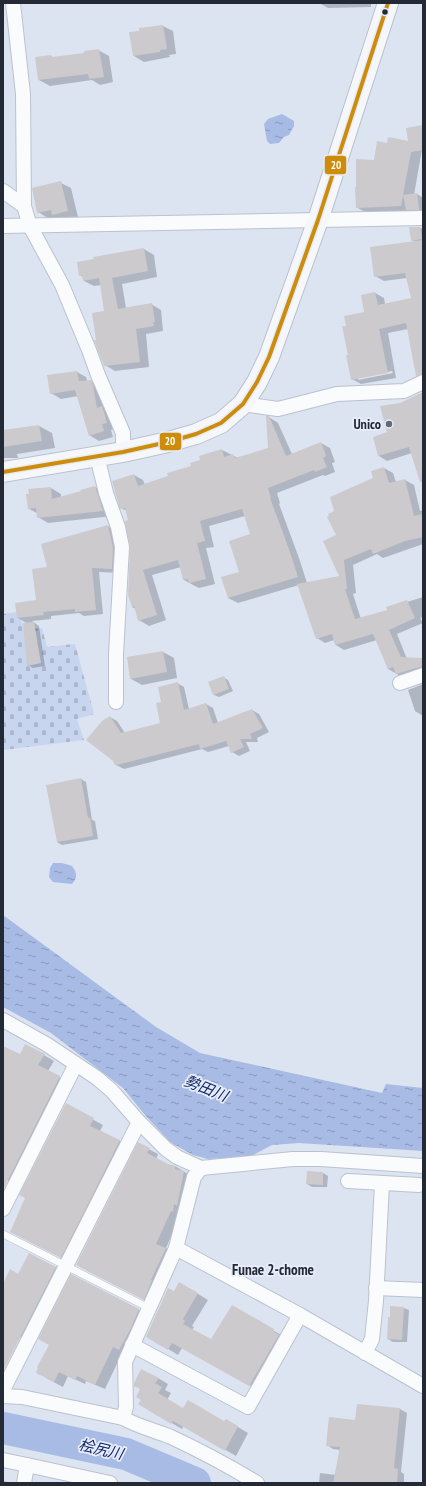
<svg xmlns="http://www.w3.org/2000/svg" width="426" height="1486" font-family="'PT Sans Narrow','Noto Sans JP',sans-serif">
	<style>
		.cemetery { fill: url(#cemetery-stones) }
		.water { fill: url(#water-ripples) }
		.shadow { fill: #0003; fill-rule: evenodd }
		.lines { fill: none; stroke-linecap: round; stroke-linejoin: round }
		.river { stroke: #a8bbe5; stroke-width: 32 }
		.building { fill: #cccacc }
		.service-casing { stroke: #bbc2cd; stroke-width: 8 }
		.minor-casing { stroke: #bbc2cd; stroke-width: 16 }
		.secondary-casing { stroke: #bbc2cd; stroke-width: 22 }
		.service { stroke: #fafbfd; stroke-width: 7 }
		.minor { stroke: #fafbfd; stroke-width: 14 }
		.secondary { stroke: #f6f7fa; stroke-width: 20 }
		.bus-1-casing { stroke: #e7edfa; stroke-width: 7 }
		.bus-1 { stroke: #cd8d0b; stroke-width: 4 }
		.bus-dot { fill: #242936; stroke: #e7edfa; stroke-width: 1.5 }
		.poi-dot { fill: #646a78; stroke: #e7edfa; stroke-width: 1.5 }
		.labels { text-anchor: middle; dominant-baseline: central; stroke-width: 3.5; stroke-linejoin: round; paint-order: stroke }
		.poi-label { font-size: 14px; font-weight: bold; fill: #242936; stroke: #e7edfa; text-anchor: end }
		.water-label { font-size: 15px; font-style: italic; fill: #122664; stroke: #e7edfa }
		.neighbourhood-label { font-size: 15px; font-weight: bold; fill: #242936; stroke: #e7edfa }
		.line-badge { stroke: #e7edfa; stroke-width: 1.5 }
		.badge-label { font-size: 11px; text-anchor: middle; font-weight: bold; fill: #fff }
	</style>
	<defs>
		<pattern id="cemetery-stones" width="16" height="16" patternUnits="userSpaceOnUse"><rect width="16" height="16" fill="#c8d5ee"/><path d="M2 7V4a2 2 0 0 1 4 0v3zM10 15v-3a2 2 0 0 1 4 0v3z" fill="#acb7cd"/></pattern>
		<pattern id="water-ripples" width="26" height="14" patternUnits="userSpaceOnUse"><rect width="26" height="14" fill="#a8bbe5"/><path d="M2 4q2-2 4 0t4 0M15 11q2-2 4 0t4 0" fill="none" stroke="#8998ba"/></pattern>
	</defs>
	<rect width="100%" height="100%" fill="#dce4f2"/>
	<polygon class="cemetery" points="17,612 25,629 42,628 47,647 75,644 94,714 77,719 84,740 3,750 3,614"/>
	<g class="water">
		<polygon points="282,114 294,121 294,126 289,135 284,137 279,143 270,144 267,141 264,124 268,119"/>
		<path d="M53 863H62L72 866C77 873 78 877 72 884L53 882 49 877 50 868Z"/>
		<polygon points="3,915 156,1027 200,1053 382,1093 386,1084 423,1088 423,1151 299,1143 272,1145 251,1156 208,1159 193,1155 170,1142 145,1115 123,1088 51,1033 3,1007"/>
	</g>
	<g class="shadow">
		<polygon points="319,3 371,3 371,7 328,8"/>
		<polygon points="163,26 173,31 176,54 169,55 170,57 144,62 134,56 131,33 140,31 140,29"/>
		<polygon points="98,50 109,56 113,82 100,85 92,80 50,86 39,80 51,56 54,58 85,54"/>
		<polygon points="422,149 414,195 417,194 422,197 423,212 367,213 356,207 375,161"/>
		<polygon points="61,183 71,188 78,217 63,220 56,217 48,218 38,212"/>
		<path d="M410 228H420L423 229V372L408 329 388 333 396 378 361 384 352 379 347 326 365 313 375 293 384 298 385 304 412 299 407 278 384 281 375 276 415 242 412 240ZM392 371 393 373 358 380V378Z"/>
		<polygon points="144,249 154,255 157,277 122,284 126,308 151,304 161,310 163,331 146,334 149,367 115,371 105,365 97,340 105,311 101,285 94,286 84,281 83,277 80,275"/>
		<polygon points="77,372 86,377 87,381 91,381 100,387 116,428 111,430 113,437 99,441 89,435 78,396 61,399 51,393"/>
		<polygon points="423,393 423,475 412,453 387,461 379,456 401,404"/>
		<polygon points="269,417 278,423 292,454 321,443 330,448 335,462 332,463 335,472 325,476 323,475 277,493 280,503 279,504 299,558 307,583 340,577 335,512 384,468 393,473 396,482 405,480 414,485 420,511 423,510 423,544 383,558 377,554 353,565 356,593 353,594 361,619 389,611 388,608 423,597 423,617 420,618 423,623 397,634 407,659 423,659 423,673 406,679 388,669 377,640 344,650 336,645 334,640 325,643 317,638 299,585 238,603 228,598 241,572 252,535 245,516 209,526 214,547 206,548 215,584 199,588 193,585 184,580 181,567 152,575 166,620 149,626 139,620 136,609 132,607 132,547 129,521 127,511 121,508 134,475 143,480 145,485 192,467 201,461 222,450 238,458 269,449"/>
		<polygon points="39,426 52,433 55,448 17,454 18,458 3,458 3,431"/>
		<polygon points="95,487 105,492 113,516 48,523 38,517 37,513 29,509 51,488 61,494 61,498"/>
		<polygon points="108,526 116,531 120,573 99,572 103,614 84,616 79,613 51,616 51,619 32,621 39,626 45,666 33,668 28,665 28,624 18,618 37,601 48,568"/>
		<polygon points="163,652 174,658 177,678 142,685 131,679 128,658"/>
		<polygon points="223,677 228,680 233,691 219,697 214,695"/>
		<polygon points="177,683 184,687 189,709 206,704 213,708 218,723 252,710 259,714 269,732 257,738 258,742 246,742 250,751 239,756 232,752 229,746 208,752 202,749 124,769 116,765 110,717 117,721 125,733 162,724 162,702"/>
		<polygon points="423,684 423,716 415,711 408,690"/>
		<polygon points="81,779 86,782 92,820 95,821 98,839 62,845 57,842"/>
		<polygon points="3,1047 21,1055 44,1055 54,1061 48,1071 69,1083 16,1184 3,1178"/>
		<polygon points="66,1105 103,1125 100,1131 130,1146 71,1262 21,1237"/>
		<polygon points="139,1144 158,1154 156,1159 168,1165 175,1166 193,1177 180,1216 166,1248 175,1254 153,1304 86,1270"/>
		<polygon points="323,1173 328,1176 327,1187 312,1187 307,1184"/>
		<polygon points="56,1267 65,1273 30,1342 3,1329 3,1283 4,1284 19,1275"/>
		<polygon points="72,1276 148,1315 123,1351 105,1389 86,1381 85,1384 68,1376 63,1387 46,1378 51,1345"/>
		<polygon points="190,1289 208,1300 192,1326 194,1327 192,1330 212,1341 232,1307 283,1336 260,1391 182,1348 178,1355 147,1336 174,1292"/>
		<polygon points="404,1308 409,1310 407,1342 393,1342 388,1339"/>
		<polygon points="158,1378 168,1384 165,1390 171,1393 167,1400 183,1410 224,1422 226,1420 248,1433 236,1456 184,1425 182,1429 139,1404"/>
		<polygon points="358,1405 400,1409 407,1413 401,1472 404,1474 404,1483 319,1483 320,1473 336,1475 340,1450 333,1449 327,1445 356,1421"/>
		<polygon points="3,1481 13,1483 3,1483"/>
	</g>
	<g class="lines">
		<polyline class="river" points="3,1428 126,1454 195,1483"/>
	</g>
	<g class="building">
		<polygon points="163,25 167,49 160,50 160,52 133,56 129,32 139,31 139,28"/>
		<polygon points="99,49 104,77 89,79 88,74 38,80 35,57 51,55 52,57 84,53 84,51"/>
		<polygon points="423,125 423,150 411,152 401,206 356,208 355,187 356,187 356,159 374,160 377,141 387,143 388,137 408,141 406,128"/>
		<polygon points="61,181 68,211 52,215 51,210 37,213 32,188"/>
		<polygon points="417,193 419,210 406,210 403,195"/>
		<polygon points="409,227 420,227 422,239 411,241"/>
		<polygon points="423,240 423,374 416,376 406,323 379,329 388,373 351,380 346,355 348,355 342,326 346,326 344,316 364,312 361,295 375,292 378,305 411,298 405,273 374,277 370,247"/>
		<polygon points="144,248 148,271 112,278 118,309 152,303 155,322 153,322 154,326 136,329 140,362 104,366 94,340 96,340 92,313 104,311 99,278 83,281 82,275 79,276 77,262 94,259 93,257"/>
		<polygon points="77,371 79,381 91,380 93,385 97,408 102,406 107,423 102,424 104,431 89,436 75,390 50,394 47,375"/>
		<polygon points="423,392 423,482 420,482 409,447 378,456 373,437 387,432 380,406 400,403"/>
		<polygon points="266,416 269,416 286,456 321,442 326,456 323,458 327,467 315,472 314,470 268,488 271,498 270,498 290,552 298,577 228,598 221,577 239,572 229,541 250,534 242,509 200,521 205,541 197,543 206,579 189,583 188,579 183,580 178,560 143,570 157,615 138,621 134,606 132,607 128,595 130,547 125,521 128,520 125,508 120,509 112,481 134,474 138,486 168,476 167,473 191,466 190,463 200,460 199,456 222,449 224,457 233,454 235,458 268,448"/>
		<polygon points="39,425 42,441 3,447 3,430"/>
		<polygon points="384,467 389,483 405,479 414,516 423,514 423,537 405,541 373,554 371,549 344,560 347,589 345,589 355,619 387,610 386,607 407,600 415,618 389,630 401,657 423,658 423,666 396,674 393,667 388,669 373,634 335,645 332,634 316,639 297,584 339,576 323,541 336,535 327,517 329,516 328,514 334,511 330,497 373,478 371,471"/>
		<polygon points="95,486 103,511 37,518 36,508 28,509 26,494 29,494 28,489 51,487 52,499 81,491 80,490"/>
		<polygon points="108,525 113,548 112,569 92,568 96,610 75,612 75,609 43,612 44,615 17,618 15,603 36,600 32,569 47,567 41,544"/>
		<polygon points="34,622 41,663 27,666 23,623"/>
		<polygon points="163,651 167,672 130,679 127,657"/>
		<polygon points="224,676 229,689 213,695 208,682"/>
		<polygon points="178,682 184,710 206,703 213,724 252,709 263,728 250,734 252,739 240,739 244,747 231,753 226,741 200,749 199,744 117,765 115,765 113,761 86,740 102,721 110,716 121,733 160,723 156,703 161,702 158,687"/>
		<polygon points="81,778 88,818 90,817 93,836 57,842 46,785"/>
		<polygon points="25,1044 45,1054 38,1065 60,1076 4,1188 3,1187 3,1046 20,1054"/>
		<polygon points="66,1103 94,1118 90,1126 120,1140 61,1258 10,1232 25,1198 19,1195"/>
		<polygon points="138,1142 150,1148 147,1153 168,1164 175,1166 175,1169 184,1171 177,1206 174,1204 173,1212 171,1211 156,1244 166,1248 151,1280 152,1280 144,1300 76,1265"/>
		<polygon points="307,1171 323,1172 323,1185 306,1184"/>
		<polygon points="29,1253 56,1267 3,1371 3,1284 10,1269 18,1274"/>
		<polygon points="71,1274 139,1309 131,1328 119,1350 113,1347 95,1385 77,1376 75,1380 59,1372 54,1382 36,1373 38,1368 37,1367 49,1345 38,1339"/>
		<polygon points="179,1282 198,1293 183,1319 185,1321 183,1324 211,1339 232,1305 274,1329 273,1331 279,1335 249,1386 172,1343 168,1350 146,1337 168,1288 174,1291"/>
		<polygon points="390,1306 404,1307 402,1340 387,1339 388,1317 390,1317"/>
		<polygon points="141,1369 159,1378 155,1383 162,1387 158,1393 183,1408 188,1400 224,1421 226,1419 238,1426 225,1451 173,1421 171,1424 138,1404 141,1400 136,1397 140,1389 134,1386 134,1383"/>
		<polygon points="357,1404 400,1408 394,1468 398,1469 397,1483 333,1483 340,1447 326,1446 329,1417 355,1420"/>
	</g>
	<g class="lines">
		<defs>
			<polyline id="service" points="3,1234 149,1308"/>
			<g id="minor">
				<polyline points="13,3 23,94 24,206 30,226 62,285 89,350 98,375 123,433 123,452"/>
				<polyline points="3,191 24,206"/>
				<polyline points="3,226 423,218"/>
				<polyline points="243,404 278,409 337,394 404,391 423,382"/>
				<polyline points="97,456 106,493 118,527 122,547 116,654 116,702"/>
				<polyline points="400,683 423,675"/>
				<polyline points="3,1020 46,1044 97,1078 112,1091 139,1122 166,1149 177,1157 201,1168 293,1159 321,1159 423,1166"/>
				<polyline points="201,1168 194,1177 176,1248 300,1315 423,1386"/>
				<polyline points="348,1181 419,1185"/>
				<polyline points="3,1209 76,1064"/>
				<polyline points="376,1288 423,1290"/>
				<polyline points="132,1345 248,1407 300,1315"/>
				<polyline points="365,1353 372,1339 376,1301 382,1183"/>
				<polyline points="3,1390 139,1122"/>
				<path d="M3 1396 22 1397 123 1418C139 1427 154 1430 171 1437 201 1451 229 1466 257 1483"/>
				<polyline points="123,1418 126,1407 125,1362 176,1248"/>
				<polyline points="3,1460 27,1465"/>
				<polyline points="24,1483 27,1465 110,1483"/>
			</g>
			<polyline id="secondary" points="3,472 123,452 168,442 196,434 221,423 243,404 257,382 269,357 318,220 388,3"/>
		</defs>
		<use href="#service" class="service-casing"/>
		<use href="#minor" class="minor-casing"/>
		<use href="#secondary" class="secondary-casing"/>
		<use href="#service" class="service"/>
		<use href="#minor" class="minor"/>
		<use href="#secondary" class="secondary"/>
		<defs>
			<polyline id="bus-1" points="3,472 123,452 168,442 196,434 221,423 243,404 257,382 269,357 318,220 388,3"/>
		</defs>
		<use href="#bus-1" class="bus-1-casing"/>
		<use href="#bus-1" class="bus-1"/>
	</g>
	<circle class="bus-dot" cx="385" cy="12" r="3.5"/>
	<circle class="poi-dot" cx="389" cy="424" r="4"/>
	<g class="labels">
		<g class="poi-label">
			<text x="381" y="424">Unico</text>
		</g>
		<g class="water-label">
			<text transform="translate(206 1088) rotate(22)">勢田川</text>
			<text transform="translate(101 1449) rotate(13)">桧尻川</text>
		</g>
		<g class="neighbourhood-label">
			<text x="273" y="1269">Funae 2-chome</text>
		</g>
	</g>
	<g class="line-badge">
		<rect x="324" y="155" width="23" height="20" rx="4" fill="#cd8d0b"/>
		<rect x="159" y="432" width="23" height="19" rx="4" fill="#cd8d0b"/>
	</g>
	<g class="badge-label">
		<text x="336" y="169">20</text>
		<text x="170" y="445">20</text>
	</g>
	<rect width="426" height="1486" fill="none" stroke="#242936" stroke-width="8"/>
</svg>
